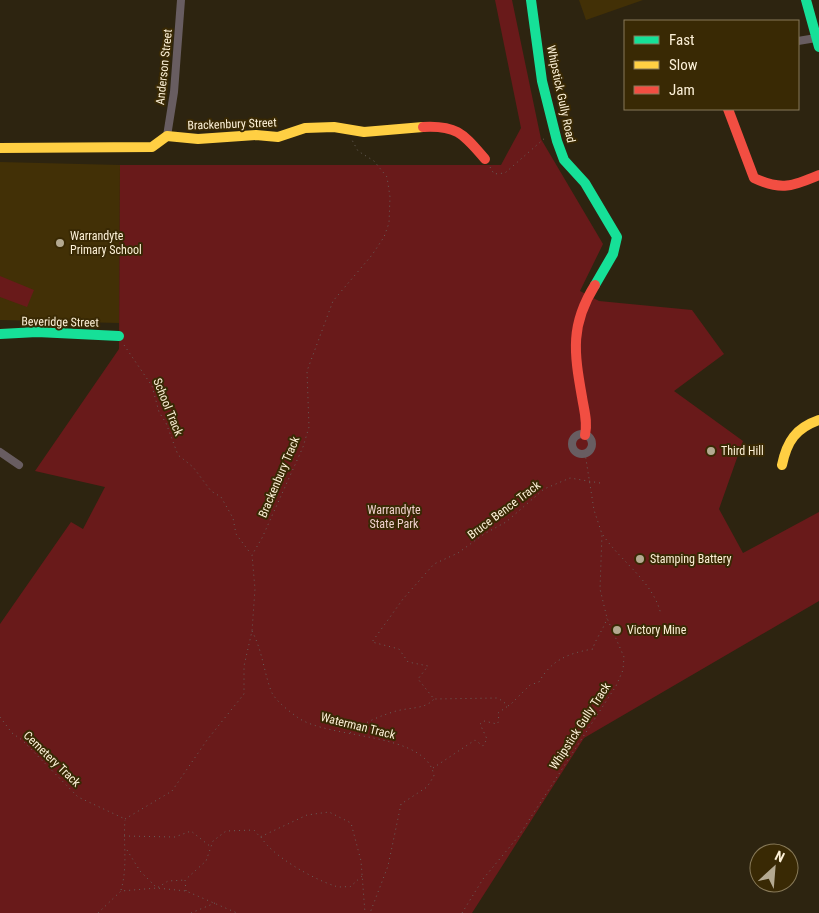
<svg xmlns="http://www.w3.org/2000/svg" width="819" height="913" font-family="'Roboto Condensed',sans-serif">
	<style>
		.built { fill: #423006 }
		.green { fill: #691a1a }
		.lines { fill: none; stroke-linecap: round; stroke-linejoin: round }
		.path { stroke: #68605c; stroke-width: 1; stroke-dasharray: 1 4; stroke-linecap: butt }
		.street { stroke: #685d61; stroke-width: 8 }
		.fast { stroke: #16e098; stroke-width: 10 }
		.slow { stroke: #ffcf43; stroke-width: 10 }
		.jam { stroke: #f24e42; stroke-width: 10 }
		.poi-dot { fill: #b4a991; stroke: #392904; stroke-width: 2 }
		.labels { text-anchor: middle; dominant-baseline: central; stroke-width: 4; stroke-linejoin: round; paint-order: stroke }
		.street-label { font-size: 12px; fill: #fcf0d7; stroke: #392904 }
		.poi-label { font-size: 12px; fill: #fcf0d7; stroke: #392904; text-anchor: start }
		.park-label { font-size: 12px; fill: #efd0cd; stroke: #392904 }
	</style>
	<rect width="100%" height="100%" fill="#2d2410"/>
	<g class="built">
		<polygon points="579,0 643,0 586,20"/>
		<polygon points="0,162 120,165 119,323 0,320"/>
	</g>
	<g class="green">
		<polygon points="495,0 512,0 541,139 603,244 580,291 599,301 692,310 724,354 674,391 743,441 719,509 743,553 819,512 819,601 584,738 472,913 0,913 0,624 71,522 83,529 105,487 35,471 119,349 120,165 501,165 521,128"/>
		<polygon points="0,276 34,290 27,307 0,297"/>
	</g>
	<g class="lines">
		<g class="path">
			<polyline points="490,167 494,174 505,173 546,137"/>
			<polyline points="124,345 152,386 159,412 166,423 178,455 193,467 211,491 221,497 233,518 236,534 251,554"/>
			<path d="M600 483 570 478 544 489 506 522 484 534 458 553 434 564 403 599 372 642 399 649 408 662 428 666 418 679 434 699 498 698 509 706 530 685 539 682C551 660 569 653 593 649 594 641 604 629 607 618"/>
			<path d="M603 535C621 562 654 582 661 615"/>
			<path d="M252 631C263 652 264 674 272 693 277 702 289 711 297 717 328 740 427 731 434 776L427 787 401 804 388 866 370 913"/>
			<polyline points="0,717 12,733 22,740 78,797 125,819"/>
			<path d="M350 733C364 723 377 717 393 712 407 707 425 710 434 699"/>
			<polyline points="433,768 475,740 483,746 487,739 480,724 484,721 497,724 499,721 498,713 508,706"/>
			<polyline points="125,819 172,791 207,740 244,694 244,666 252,631 255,589 252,555 262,538 303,447 309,427 307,371 333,301 372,255 384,237 389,223 390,197 387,177 374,161 358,151 352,140"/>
			<polyline points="124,836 175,837 191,831 211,847"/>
			<path d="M261 837C272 856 313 879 335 886 339 888 345 886 350 887L362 876"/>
			<polyline points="127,850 140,871 157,888 168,881 185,880"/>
			<path d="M121 890C128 866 123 844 125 820"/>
			<polyline points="186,891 185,880 206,861 213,841 226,831 254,830 260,837 307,815 329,812 351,823 361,861 365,913"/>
			<polyline points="98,913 121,891 157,888 186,891 237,913"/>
			<polyline points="191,913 215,903"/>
			<polyline points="462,913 483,879 518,837 616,686 623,670 624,657 607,618 600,589 602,534 594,510 585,453"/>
		</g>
		<g class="street">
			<polyline points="798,41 816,38"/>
			<polyline points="167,136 174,92 181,0"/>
			<circle cx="582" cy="444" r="10"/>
			<polyline points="0,452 19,465"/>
		</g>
		<g class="fast">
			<polyline points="531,0 542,81 557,141 564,160 585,183 617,237 613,254 595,285"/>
			<polyline points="806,0 819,47"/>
			<polyline points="0,334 37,332 119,336"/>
		</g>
		<g class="slow">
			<polyline points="0,148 152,147 167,136 198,139 256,135 278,137 305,128 334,127 364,132 423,127"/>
			<path d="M782 465C787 441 796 428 819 420"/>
		</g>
		<g class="jam">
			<path d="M728 109 754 178C781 191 793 186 819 175"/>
			<path d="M423 127C458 125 464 135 485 159"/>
			<path d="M585 435C588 422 584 410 582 397 574 352 570 325 595 285"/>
		</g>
	</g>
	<g class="poi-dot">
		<circle cx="60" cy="243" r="5"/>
		<circle cx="711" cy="451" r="5"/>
		<circle cx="640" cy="559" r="5"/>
		<circle cx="617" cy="630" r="5"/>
	</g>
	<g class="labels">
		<g class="street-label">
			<text transform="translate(164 67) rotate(-84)">Anderson Street</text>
			<text transform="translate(561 94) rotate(78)">Whipstick Gully Road</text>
			<text transform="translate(232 124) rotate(-2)">Brackenbury Street</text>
			<text transform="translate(60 322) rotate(1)">Beveridge Street</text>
			<text transform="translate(168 407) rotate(68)">School Track</text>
			<text transform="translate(279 477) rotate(-67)">Brackenbury Track</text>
			<text transform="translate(504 510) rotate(-37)">Bruce Bence Track</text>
			<text transform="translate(358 726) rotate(14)">Waterman Track</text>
			<text transform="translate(580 726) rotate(-57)">Whipstick Gully Track</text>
			<text transform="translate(52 759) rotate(44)">Cemetery Track</text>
		</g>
		<g class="poi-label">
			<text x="70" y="236">Warrandyte<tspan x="70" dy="14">Primary School</tspan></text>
			<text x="721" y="451">Third Hill</text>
			<text x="650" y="559">Stamping Battery</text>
			<text x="627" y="630">Victory Mine</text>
		</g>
		<g class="park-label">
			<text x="394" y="510">Warrandyte<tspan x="394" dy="14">State Park</tspan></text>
		</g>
	</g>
	<rect x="624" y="20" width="175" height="90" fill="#392904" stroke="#877958"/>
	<rect x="634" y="36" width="25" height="8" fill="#16e098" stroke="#877958"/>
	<text x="669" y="45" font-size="15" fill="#fcf0d7">Fast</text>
	<rect x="634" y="61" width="25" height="8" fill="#ffcf43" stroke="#877958"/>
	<text x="669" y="70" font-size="15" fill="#fcf0d7">Slow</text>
	<rect x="634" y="86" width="25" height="8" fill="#f24e42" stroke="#877958"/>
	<text x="669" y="95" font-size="15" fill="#fcf0d7">Jam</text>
	<g transform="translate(774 868) rotate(26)"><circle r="24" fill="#392904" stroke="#877958"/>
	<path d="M0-4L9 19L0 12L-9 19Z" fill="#b4a991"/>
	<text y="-8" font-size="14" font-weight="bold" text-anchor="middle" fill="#fcf0d7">N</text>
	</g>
</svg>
